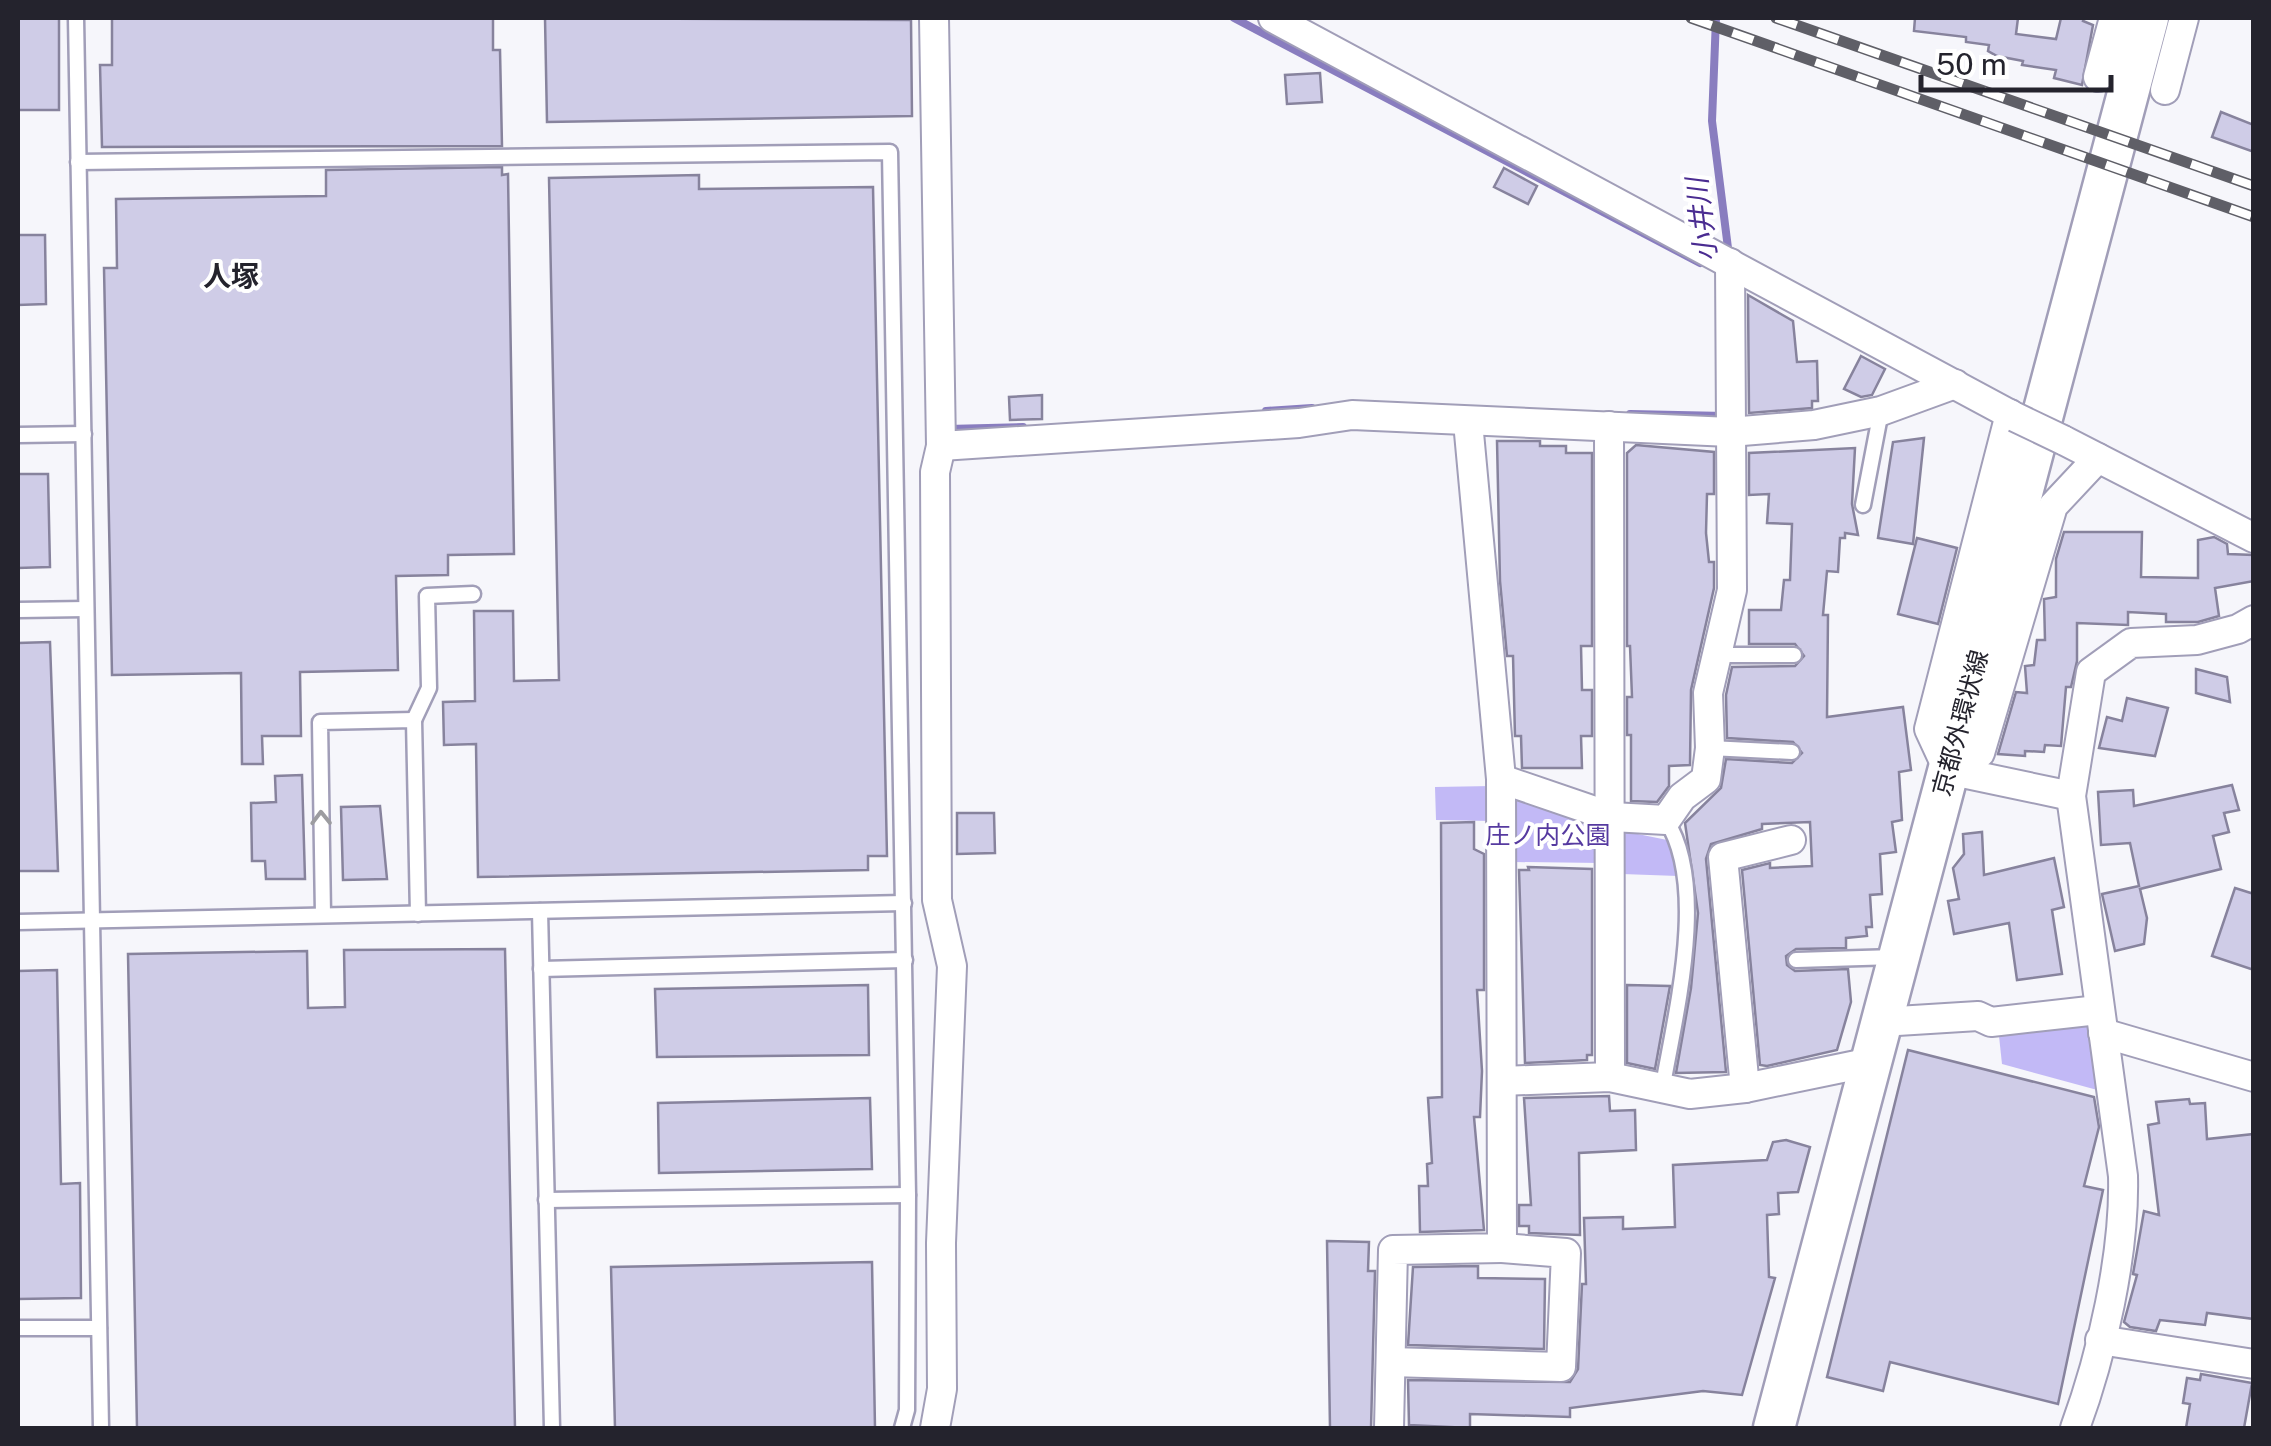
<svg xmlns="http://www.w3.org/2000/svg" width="2271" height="1446" font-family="'Public Sans','Noto Sans JP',sans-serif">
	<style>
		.green { fill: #c2b9f6 }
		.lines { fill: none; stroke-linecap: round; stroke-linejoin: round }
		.stream { stroke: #897dbf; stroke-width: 8 }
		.building { fill: #cfcce7; stroke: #87839d; stroke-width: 2.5 }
		.service-casing { stroke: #a19eb8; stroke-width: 19 }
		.minor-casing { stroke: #a19eb8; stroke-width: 32 }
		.secondary-casing { stroke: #a19eb8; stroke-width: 45 }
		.service { stroke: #fff; stroke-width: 14 }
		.minor { stroke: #fff; stroke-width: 28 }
		.secondary { stroke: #fff; stroke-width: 40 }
		.rail-casing { stroke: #5f5f67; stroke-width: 11 }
		.rail { stroke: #fff; stroke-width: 8; stroke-dasharray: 22; stroke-linecap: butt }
		.minor-bridge-casing { stroke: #a19eb8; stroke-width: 32; stroke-linecap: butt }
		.minor-bridge { stroke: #fff; stroke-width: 28 }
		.oneway { stroke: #9c9ca0 }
		.labels { text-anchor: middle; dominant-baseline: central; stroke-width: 8; stroke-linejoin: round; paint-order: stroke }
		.street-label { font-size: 25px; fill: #24232d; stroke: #fff }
		.park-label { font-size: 25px; fill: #563aa0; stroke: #fff }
		.water-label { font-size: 28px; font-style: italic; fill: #4a2c91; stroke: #fff }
		.neighbourhood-label { font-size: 28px; font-weight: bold; fill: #24232d; stroke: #fff }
	</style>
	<rect width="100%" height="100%" fill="#f6f6fb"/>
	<g class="green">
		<polygon points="1492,786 1492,821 1436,820 1435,787"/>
		<polygon points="1514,793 1588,820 1601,832 1601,863 1514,862"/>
		<polygon points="1623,831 1677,842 1678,876 1622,874"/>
		<polygon points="2089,1021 2101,1091 2002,1064 1999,1036"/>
	</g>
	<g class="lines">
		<g class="stream">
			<polyline points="1234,18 1700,263"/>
			<polyline points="1716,18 1712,121 1729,256"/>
			<polyline points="1266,411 1312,408"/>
			<polyline points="1630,414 1726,416"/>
			<polyline points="947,429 1023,427"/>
		</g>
	</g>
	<g class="building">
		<rect x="18" y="18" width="41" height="92"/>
		<polygon points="112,18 493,18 493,50 500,50 502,146 102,147 100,65 112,65"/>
		<polygon points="545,18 911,20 912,116 547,122"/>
		<polygon points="1915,18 2018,18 2016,34 2056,39 2061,18 2084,18 2083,21 2093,25 2082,85 2054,78 2056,70 2022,65 2023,61 1997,56 1988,51 1989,45 1966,42 1966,37 1914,31"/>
		<polygon points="1320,73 1322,102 1287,104 1285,75"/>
		<polygon points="2221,112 2254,125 2254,152 2212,137"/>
		<polygon points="502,167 502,175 508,174 514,554 448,555 448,575 396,576 398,670 300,672 301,736 262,736 263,764 242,764 241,673 112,675 104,268 117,268 116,199 326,196 326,170"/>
		<polygon points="1504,168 1537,186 1528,204 1494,187"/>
		<polygon points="699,175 699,189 873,187 887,856 868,856 868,870 478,877 476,744 444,745 443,702 475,701 474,611 513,611 514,681 559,680 549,178"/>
		<polygon points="18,235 45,235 46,304 18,305"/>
		<polygon points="1748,295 1793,321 1797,362 1817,361 1818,401 1812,401 1812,408 1749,413"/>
		<polygon points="1861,356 1885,369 1872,395 1861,397 1844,389"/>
		<polygon points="1042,395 1042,419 1010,420 1009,397"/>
		<polygon points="1924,438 1913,544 1878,538 1893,442"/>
		<polygon points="1497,441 1540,441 1540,446 1566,446 1566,453 1592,453 1592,646 1581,646 1582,690 1592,690 1592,736 1581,736 1582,768 1522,768 1521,736 1515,736 1513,656 1507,656 1500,581"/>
		<polygon points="1636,445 1714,452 1714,494 1707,494 1706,533 1709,562 1714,562 1714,588 1691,690 1690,765 1669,766 1669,786 1657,802 1631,801 1631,735 1627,735 1627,697 1632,697 1630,646 1627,646 1627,453"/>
		<polygon points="1855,448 1852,504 1858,535 1845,533 1845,538 1840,538 1838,572 1827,571 1823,615 1828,615 1827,717 1903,707 1911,770 1899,772 1902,820 1892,822 1896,852 1880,854 1882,894 1870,895 1872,927 1866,927 1867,936 1846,938 1846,948 1796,949 1786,956 1787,965 1795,971 1848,969 1851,1002 1837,1050 1767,1066 1760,1065 1742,870 1770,863 1770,868 1812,866 1810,822 1762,824 1762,829 1711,844 1706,859 1726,1072 1676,1073 1691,988 1698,913 1685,823 1721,788 1726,759 1792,763 1802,753 1793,742 1727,738 1726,695 1732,667 1795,666 1804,656 1795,644 1749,644 1749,610 1781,610 1784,580 1790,580 1792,524 1767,523 1769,494 1749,495 1749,453"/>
		<polygon points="18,474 48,474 50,567 18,568"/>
		<polygon points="2064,532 2142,532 2141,577 2198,578 2198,540 2214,537 2227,544 2228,554 2254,555 2254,581 2215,588 2219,616 2198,622 2166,622 2166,614 2128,612 2128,625 2077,623 2077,661 2071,687 2066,687 2061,746 2045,745 2044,752 2025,751 2025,756 1998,754 2016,692 2027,693 2025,666 2034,665 2037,640 2045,640 2044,599 2056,597 2056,559"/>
		<polygon points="1917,538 1957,548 1938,624 1898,614"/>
		<polygon points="50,642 58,871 18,871 18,643"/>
		<polygon points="2196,669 2227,677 2230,702 2196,693"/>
		<polygon points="2127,698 2168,708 2155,756 2099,748 2107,717 2122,721"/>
		<polygon points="302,775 305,879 266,879 265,861 252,861 251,803 276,802 275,776"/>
		<polygon points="2232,785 2239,810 2224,813 2229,832 2213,836 2221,869 2140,889 2147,918 2144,944 2115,951 2102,894 2139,886 2130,843 2101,845 2098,792 2133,790 2134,806"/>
		<polygon points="380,806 387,879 343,880 341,807"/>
		<polygon points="957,813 994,813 995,853 957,854"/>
		<polygon points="1474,822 1474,849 1484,854 1484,990 1477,990 1482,1071 1480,1117 1474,1117 1484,1230 1420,1232 1419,1186 1428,1186 1427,1164 1432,1163 1428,1098 1442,1097 1441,823"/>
		<polygon points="1982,832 1984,875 2054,858 2064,907 2052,910 2062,974 2017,980 2009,923 1954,934 1948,901 1959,899 1953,868 1964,854 1963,834"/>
		<polygon points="1528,867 1592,869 1592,1055 1587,1055 1587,1060 1525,1063 1519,870 1529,870"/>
		<polygon points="2235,888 2254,894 2254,970 2212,956"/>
		<polygon points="505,949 515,1428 137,1428 128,954 307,951 308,1008 345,1007 344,950"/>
		<polygon points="57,970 61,1184 80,1183 81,1298 18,1299 18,971"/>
		<polygon points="868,985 869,1055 657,1057 655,989"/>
		<polygon points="1627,985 1670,986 1655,1069 1627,1063"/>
		<polygon points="1908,1050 2094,1097 2099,1127 2084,1186 2103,1190 2058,1404 1890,1362 1883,1391 1827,1377"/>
		<polygon points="1609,1096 1610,1111 1635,1110 1636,1150 1579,1153 1580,1235 1529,1233 1529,1226 1519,1226 1519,1205 1531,1205 1524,1098"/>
		<polygon points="870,1098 872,1169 659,1173 658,1103"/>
		<polygon points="2189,1099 2190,1104 2205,1103 2207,1139 2254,1134 2254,1319 2207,1313 2205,1325 2160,1320 2156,1331 2130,1327 2124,1322 2137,1275 2133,1274 2144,1211 2159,1215 2148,1125 2159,1123 2156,1102"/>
		<polygon points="1786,1140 1810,1147 1798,1192 1778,1193 1779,1214 1767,1215 1769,1277 1775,1278 1742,1395 1703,1391 1570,1408 1570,1417 1470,1414 1470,1428 1409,1425 1408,1380 1570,1382 1578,1369 1582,1284 1586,1284 1584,1218 1623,1217 1623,1229 1675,1227 1673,1165 1767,1160 1773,1142"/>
		<polygon points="1327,1241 1369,1242 1368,1271 1375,1271 1371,1428 1330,1428"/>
		<polygon points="872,1262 875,1428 615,1428 611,1267"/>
		<polygon points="1478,1266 1478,1278 1545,1279 1544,1349 1408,1345 1413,1267"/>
		<polygon points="2201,1374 2252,1383 2244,1428 2186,1428 2190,1404 2183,1403 2187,1378 2200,1380"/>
	</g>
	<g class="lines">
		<defs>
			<g id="service">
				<polyline points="76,18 101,1428"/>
				<polyline points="78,162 890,152 908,1195 907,1410 902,1428"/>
				<polyline points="18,435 84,434"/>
				<polyline points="1863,505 1881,411"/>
				<polyline points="18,610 86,609"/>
				<polyline points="1718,655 1794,655"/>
				<polyline points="414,720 429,688 427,596 473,594"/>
				<polyline points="1710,748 1792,752"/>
				<polyline points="540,911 552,1428"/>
				<polyline points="323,915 320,722 414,720 418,914"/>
				<polyline points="18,922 904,903"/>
				<polyline points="1796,960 1895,957"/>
				<polyline points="541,969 905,960"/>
				<path d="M1663 1085C1676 1011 1708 885 1666 820"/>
				<polyline points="546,1200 908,1195"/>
				<polyline points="18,1328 99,1328"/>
			</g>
			<g id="minor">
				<polyline points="934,18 941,446 935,472 937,900 952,966 941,1243 942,1389 935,1428"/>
				<polyline points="1273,18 2015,417"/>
				<polyline points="2098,77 2114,18"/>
				<polyline points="2165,90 2184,18"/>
				<polyline points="1609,426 1610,1077"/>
				<polyline points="2063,440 2254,538"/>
				<polyline points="941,446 1299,423 1352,415 1730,432 1814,425 1881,411 1955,384"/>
				<polyline points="1948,770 1929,729 2010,414"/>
				<polyline points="1948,770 1980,753 2053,506 2098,458"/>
				<polyline points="1948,770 2071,796"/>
				<polyline points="1501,779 1612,817 1666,820 1682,797 1706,779 1710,748 1708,693 1732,590 1730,263"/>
				<polyline points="1881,1022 1978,1016 1991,1022 2098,1010"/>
				<polyline points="2103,1033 2254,1077"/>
				<polyline points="1502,1081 1610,1077 1690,1094 1745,1088 1871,1062"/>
				<polyline points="1745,1088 1723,857 1791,840"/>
				<polyline points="2100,1340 2254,1364"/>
				<polyline points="1391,1362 1561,1367 1566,1253 1502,1248"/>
				<polyline points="1389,1428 1393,1250 1502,1248 1501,779 1468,422"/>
				<path d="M2075 1428C2102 1355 2125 1254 2123 1176L2071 796 2091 672 2131 643 2197 640 2238 629 2254 620"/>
			</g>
			<polyline id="secondary" points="1774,1428 2148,18"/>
		</defs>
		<use href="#service" class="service-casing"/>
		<use href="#minor" class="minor-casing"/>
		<use href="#secondary" class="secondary-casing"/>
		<use href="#service" class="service"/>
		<use href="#minor" class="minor"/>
		<use href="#secondary" class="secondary"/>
		<defs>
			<g id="rail">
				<polyline points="1691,18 2254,217"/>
				<polyline points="1776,18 2254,186"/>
			</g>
		</defs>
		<use href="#rail" class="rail-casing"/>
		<use href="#rail" class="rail"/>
		<defs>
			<polyline id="minor-bridge" points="2015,417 2063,440"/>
		</defs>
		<use href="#minor-bridge" class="minor-bridge-casing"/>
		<use href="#minor-bridge" class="minor-bridge"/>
	</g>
	<defs><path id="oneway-chevron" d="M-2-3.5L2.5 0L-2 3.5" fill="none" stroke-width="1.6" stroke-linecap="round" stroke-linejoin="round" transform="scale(2.5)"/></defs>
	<use class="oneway" href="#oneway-chevron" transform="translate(321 818) rotate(-91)"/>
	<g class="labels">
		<g class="street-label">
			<text transform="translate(1960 723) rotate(-75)">京都外環状線</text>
		</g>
		<g class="park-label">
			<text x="1548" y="835">庄ノ内公園</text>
		</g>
		<g class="water-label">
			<text transform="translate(1701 220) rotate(-97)">小井川</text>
		</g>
		<g class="neighbourhood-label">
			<text x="231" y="275">人塚</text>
		</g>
	</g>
	<rect width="2271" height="1446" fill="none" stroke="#24232d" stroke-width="40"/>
	<path d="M1921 75v15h190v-15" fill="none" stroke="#24232d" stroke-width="5"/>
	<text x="1936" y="75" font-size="30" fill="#24232d" stroke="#ffffff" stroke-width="8" paint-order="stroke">50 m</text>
</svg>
